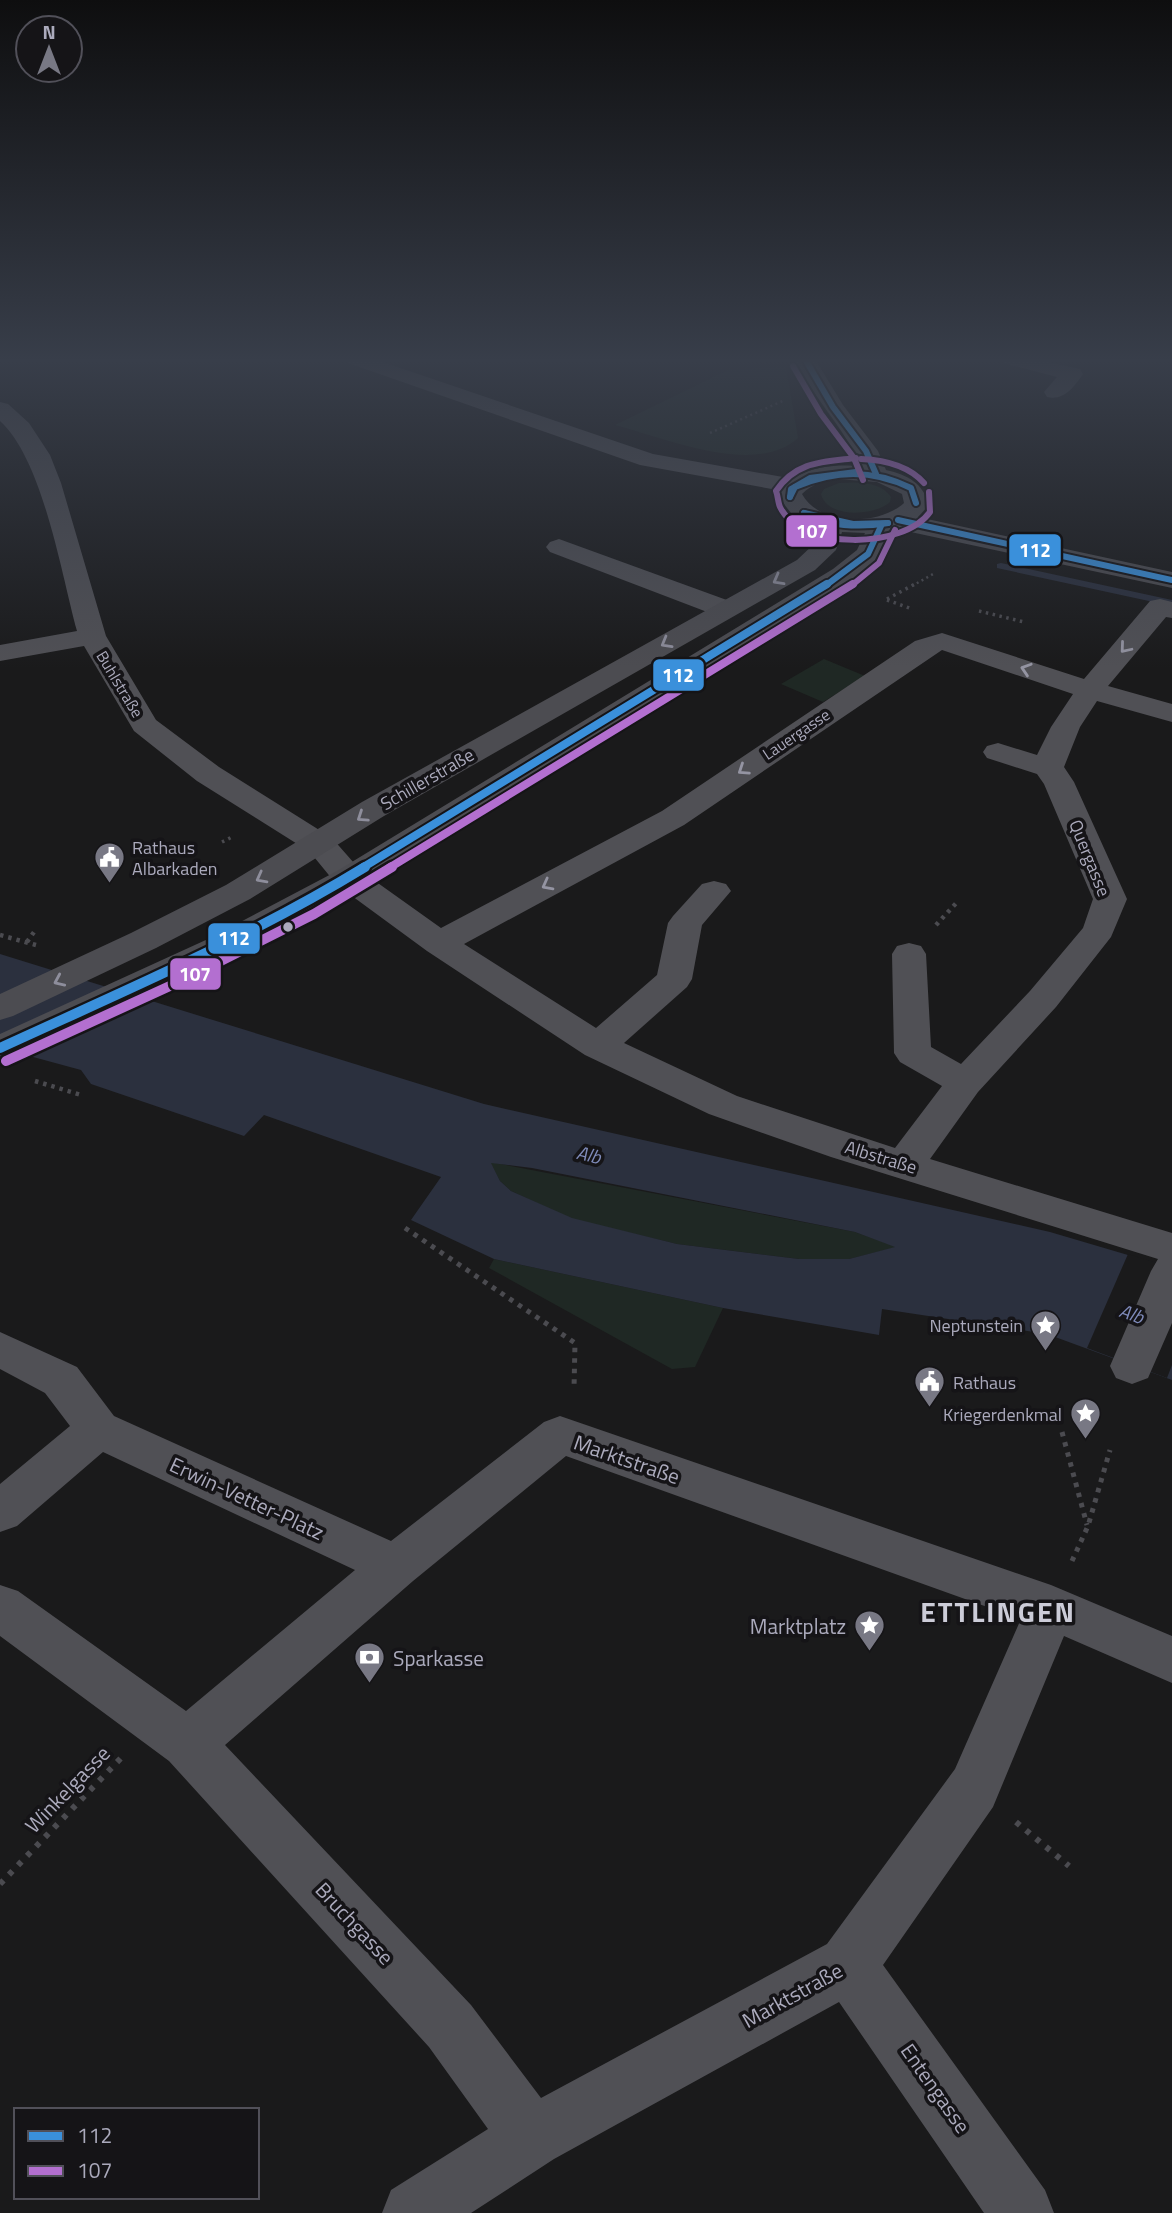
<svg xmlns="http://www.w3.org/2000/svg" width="1172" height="2213" font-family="'Titillium Web',sans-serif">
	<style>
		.green { fill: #1f2824 }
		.water { fill: #2b303e; fill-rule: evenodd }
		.pier { fill: #1a1a1b }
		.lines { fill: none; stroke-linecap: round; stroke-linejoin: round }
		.stream { fill: #2b303e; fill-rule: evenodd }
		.path-far4 { stroke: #4b4b50; stroke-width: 2.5; stroke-dasharray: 2 3.5; stroke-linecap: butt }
		.path-far3 { stroke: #4b4b50; stroke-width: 3.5; stroke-dasharray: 2.5 4.5; stroke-linecap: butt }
		.path-far2 { stroke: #4b4b50; stroke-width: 4.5; stroke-dasharray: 3.5 5; stroke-linecap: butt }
		.path-far1 { stroke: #4b4b50; stroke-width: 5; stroke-dasharray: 4.5 6; stroke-linecap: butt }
		.path { stroke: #4b4b50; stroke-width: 6; stroke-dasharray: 5 8; stroke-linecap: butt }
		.minor { fill: #505055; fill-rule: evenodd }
		.major { fill: #4c4c51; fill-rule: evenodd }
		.bus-1-far2-casing { stroke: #151417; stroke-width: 10 }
		.bus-1-far1-casing { stroke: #151417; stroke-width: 12 }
		.bus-1-casing { stroke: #151417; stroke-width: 15 }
		.bus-2-far2-casing { stroke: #151417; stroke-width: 10 }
		.bus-2-far1-casing { stroke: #151417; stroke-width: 12 }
		.bus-2-casing { stroke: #151417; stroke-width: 15 }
		.bus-1-far2 { stroke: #3a90db; stroke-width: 6 }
		.bus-1-far1 { stroke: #3a90db; stroke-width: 8 }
		.bus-1 { stroke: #3a90db; stroke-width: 10 }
		.bus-2-far2 { stroke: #b36fd0; stroke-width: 6 }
		.bus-2-far1 { stroke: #b36fd0; stroke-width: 8 }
		.bus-2 { stroke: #b36fd0; stroke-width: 10 }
		.oneway { stroke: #8e8e9c }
		.oneway2 { stroke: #9494a2 }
		.bus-dot { fill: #abaabc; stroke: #151417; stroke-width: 2.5 }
		.labels { text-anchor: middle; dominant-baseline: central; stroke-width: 7; stroke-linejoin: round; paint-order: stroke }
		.far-street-label { font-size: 16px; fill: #abaabc; stroke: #151417 }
		.street-label { font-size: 18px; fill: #abaabc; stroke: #151417 }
		.poi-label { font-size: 18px; fill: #abaabc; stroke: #151417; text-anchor: start }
		.water-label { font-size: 19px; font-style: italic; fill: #7f8bba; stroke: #151417 }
		.near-street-label { font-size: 21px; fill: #abaabc; stroke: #151417 }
		.near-poi-label { font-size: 21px; fill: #abaabc; stroke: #151417; text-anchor: end }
		.near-district-label { font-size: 28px; font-weight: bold; letter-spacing: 2px; fill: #ccccd8; stroke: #151417 }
		.line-badge { stroke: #151417; stroke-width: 2.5 }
		.badge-label { font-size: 19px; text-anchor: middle; font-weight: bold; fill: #fff }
	</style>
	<rect width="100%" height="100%" fill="#1a1a1b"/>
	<g class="green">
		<path d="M786 367 798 438C756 477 664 438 615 425L728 370Z"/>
		<path d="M839 483C857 482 880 481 891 497L890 502C875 516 827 519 821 494L824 489Z"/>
		<polygon points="824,659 865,676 823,702 781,684"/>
		<polygon points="490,1162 855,1232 897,1247 849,1259 799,1259 677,1244 572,1219 511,1191 500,1181"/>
		<polygon points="494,1259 723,1308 695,1367 672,1369 489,1268"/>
	</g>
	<path class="water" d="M0 954 484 1104 1050 1232 1172 1268V1380L1047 1334 882 1309 879 1335 723 1308 494 1259 411 1220 441 1177 264 1115 244 1136 91 1084 81 1070 0 1048ZM491 1163 532 1168 855 1232 895 1247 849 1259H799L677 1244 572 1218 511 1191 500 1181Z"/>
	<polygon class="pier" points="1128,1254 1172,1268 1172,1365 1167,1378 1087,1348"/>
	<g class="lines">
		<polygon class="stream" points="1001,563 1172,600 1172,606 997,568 997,564"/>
		<g class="path-far4">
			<polyline points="710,433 785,400"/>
			<polyline points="912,586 933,574"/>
		</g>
		<g class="path-far3">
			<polyline points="887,599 915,584"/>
			<polyline points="887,600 912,609"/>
			<polyline points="979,611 1024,622"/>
			<polyline points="222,842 232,837"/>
		</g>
		<g class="path-far2">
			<polyline points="936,925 959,900"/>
			<polyline points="0,935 36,945"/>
			<polyline points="27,942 34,932"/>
			<polyline points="35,1081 81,1095"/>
		</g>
		<g class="path-far1">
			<polyline points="405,1228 575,1343 574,1389"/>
			<polyline points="1062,1432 1087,1525"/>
			<polyline points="1072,1561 1088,1526 1110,1450"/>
		</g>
		<g class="path">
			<polyline points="1016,1822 1069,1866"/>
			<polyline points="0,1884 121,1758"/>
		</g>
		<g class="minor">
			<polygon points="344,359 374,359 653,454 794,479 803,481 806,486 803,491 794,493 640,465 348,363"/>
			<path d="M999 359H1034L1080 369 1083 374C1074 387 1064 401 1047 397L1044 392 1057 377 1003 363Z"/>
			<path d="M0 402 8 404 29 423 50 455 61 483 106 636 156 720 219 767 332 838 361 871 441 928 662 811 915 641 942 633 1084 679 1150 601 1160 599 1172 602V618L1166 617 1108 686 1172 704V722L1097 701 1080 727 1064 767 1074 782 1127 899 1111 937 1056 1007 978 1092 930 1159 1172 1233V1323L1148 1378 1132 1384 1116 1378 1110 1366 1151 1271 1158 1259 831 1157 709 1114 585 1055 427 951 337 885 310 852 197 781 134 731 84 646 0 661V645L77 631C61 573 43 460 0 421ZM942 650 1073 694 1051 727 1037 755 998 743 987 746 983 752 987 758 1037 774 1044 784 1093 899 1083 928 1030 991 961 1064 931 1047 926 954 921 946 909 943 897 946 892 954 894 1053 900 1062 942 1086 895 1148 737 1096 624 1043 687 987 692 979 702 925 731 891 726 884 714 881 702 884 673 916 668 923 657 975 596 1028 464 944 684 825Z"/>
			<polygon points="559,539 735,603 738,609 735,615 725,617 715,615 550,552 546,547 550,542"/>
			<path d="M0 1332 77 1367 114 1416 391 1541 544 1422 560 1416 1051 1585 1172 1636V1683L1064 1636 993 1807 883 1965 1045 2190 1054 2213H984L839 2002 554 2159 471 2213H382L391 2190 488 2129 429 2047 169 1761 0 1636V1585L18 1591 186 1711 355 1570 103 1452 17 1526 0 1532V1484L70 1426 45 1393 0 1369ZM566 1456 1021 1619 955 1769 827 1944 541 2098 471 2005 225 1745 413 1581Z"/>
		</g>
		<path class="major" d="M795 359H815L843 405 878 451 886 470C908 475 923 483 929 505L918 517 1172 572V588L892 528 877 559 851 581 361 885 233 954 13 1057 0 1060V1034L208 939 337 871 833 569 857 550 865 533 842 532 836 550 815 570 384 816 250 899 156 948 13 1016 0 1020V994L131 933 226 885 362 802 797 560 815 543 818 528C798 521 788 513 778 494 797 467 829 464 861 466 844 427 812 397 795 359ZM837 479 877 482 902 494 904 503C879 526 819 526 802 494 812 484 823 481 837 479Z"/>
		<defs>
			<g id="bus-1-far2">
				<polyline points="805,359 833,407 866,451 876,474"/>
				<polyline points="790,497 791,489 810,478 856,472"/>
				<path d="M790 497 795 487C835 470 872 469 911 488L916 503"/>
				<polyline points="804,513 853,524 888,523"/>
				<path d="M804 513C831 527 859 528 888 523"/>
				<polyline points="898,520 1172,580"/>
				<polyline points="825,586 868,554 882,524"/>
			</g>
			<polyline id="bus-1-far1" points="362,868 827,584"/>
			<path id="bus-1" d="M0 1048C124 991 249 938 365 867"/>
			<g id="bus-2-far2">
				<polyline points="793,366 821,414 854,458 863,480"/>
				<path d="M856 458C823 462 796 461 776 491 778 496 778 503 780 507 801 551 904 549 930 512L929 492"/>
				<path d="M861 459C884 460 908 465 924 483"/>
				<polyline points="851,586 879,563 895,530"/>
			</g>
			<polyline id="bus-2-far1" points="389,868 853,584"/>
			<polyline id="bus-2" points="6,1061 183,980 314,914 392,867"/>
		</defs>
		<use href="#bus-1-far2" class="bus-1-far2-casing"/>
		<use href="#bus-1-far1" class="bus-1-far1-casing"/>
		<use href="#bus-1" class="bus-1-casing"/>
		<use href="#bus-2-far2" class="bus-2-far2-casing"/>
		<use href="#bus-2-far1" class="bus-2-far1-casing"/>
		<use href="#bus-2" class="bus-2-casing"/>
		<use href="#bus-1-far2" class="bus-1-far2"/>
		<use href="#bus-1-far1" class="bus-1-far1"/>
		<use href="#bus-1" class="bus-1"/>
		<use href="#bus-2-far2" class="bus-2-far2"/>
		<use href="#bus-2-far1" class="bus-2-far1"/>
		<use href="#bus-2" class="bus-2"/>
	</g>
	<defs><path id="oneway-chevron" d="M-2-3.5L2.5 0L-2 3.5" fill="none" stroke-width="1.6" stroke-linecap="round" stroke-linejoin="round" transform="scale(1.75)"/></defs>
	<g class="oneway">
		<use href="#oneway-chevron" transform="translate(778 580) rotate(151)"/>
		<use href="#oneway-chevron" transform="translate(666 643) rotate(150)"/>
		<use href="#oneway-chevron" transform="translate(362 817) rotate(146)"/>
		<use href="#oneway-chevron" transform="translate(261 878) rotate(152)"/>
		<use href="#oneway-chevron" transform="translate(59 981) rotate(156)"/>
	</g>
	<g class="oneway2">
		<use href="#oneway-chevron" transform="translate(1125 648) rotate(130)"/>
		<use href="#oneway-chevron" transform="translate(1026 669) rotate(-162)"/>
		<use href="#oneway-chevron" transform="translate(743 770) rotate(146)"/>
		<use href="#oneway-chevron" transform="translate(547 885) rotate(152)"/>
	</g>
	<linearGradient id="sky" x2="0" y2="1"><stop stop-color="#0e0e0f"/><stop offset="0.54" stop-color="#383e4a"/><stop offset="1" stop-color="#383e4a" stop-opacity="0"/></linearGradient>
	<rect width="1172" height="668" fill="url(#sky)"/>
	<defs>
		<symbol id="civic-pin" viewBox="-11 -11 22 30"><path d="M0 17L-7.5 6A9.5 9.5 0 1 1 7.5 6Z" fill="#787884" stroke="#151417"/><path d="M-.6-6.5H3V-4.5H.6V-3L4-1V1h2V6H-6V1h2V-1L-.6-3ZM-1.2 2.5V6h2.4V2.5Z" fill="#fff"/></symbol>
		<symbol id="sight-pin" viewBox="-11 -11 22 30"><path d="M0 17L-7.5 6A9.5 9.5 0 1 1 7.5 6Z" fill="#787884" stroke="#151417"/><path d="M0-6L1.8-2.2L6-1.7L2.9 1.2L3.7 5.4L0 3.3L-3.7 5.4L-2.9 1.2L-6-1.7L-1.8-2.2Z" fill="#fff"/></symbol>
		<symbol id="bank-pin" viewBox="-11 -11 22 30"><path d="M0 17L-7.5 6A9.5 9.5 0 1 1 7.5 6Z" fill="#787884" stroke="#151417"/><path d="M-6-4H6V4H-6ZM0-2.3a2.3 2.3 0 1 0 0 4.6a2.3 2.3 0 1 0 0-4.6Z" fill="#fff"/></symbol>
	</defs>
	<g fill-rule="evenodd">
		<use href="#civic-pin" x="92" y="840" width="35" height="47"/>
		<use href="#sight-pin" x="1028" y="1308" width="35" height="47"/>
		<use href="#civic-pin" x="912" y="1364" width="35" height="47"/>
		<use href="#sight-pin" x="1068" y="1396" width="35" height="47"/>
		<use href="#sight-pin" x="852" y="1608" width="35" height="47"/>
		<use href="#bank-pin" x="352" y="1640" width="35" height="47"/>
	</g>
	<circle class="bus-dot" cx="288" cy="927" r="6"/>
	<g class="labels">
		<g class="far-street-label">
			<text transform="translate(120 684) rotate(59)">Buhlstraße</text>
			<text transform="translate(796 734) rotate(-34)">Lauergasse</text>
		</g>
		<g class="street-label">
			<text transform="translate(427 779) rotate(-30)">Schillerstraße</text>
			<text transform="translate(1090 858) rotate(68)">Quergasse</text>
			<text transform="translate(881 1157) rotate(17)">Albstraße</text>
		</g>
		<g class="poi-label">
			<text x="132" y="847">Rathaus<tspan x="132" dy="21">Albarkaden</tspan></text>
			<text x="1023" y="1325" text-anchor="end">Neptunstein</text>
			<text x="953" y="1382">Rathaus</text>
			<text x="1062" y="1414" text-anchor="end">Kriegerdenkmal</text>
		</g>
		<g class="water-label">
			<text transform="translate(589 1154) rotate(13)">Alb</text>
			<text transform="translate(1132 1313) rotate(20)">Alb</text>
		</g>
		<g class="near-street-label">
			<text transform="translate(627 1459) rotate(19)">Marktstraße</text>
			<text transform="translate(247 1498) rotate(25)">Erwin-Vetter-Platz</text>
			<text transform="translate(67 1789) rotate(-46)">Winkelgasse</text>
			<text transform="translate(355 1923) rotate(47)">Bruchgasse</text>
			<text transform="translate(792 1995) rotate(-29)">Marktstraße</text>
			<text transform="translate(936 2088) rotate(55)">Entengasse</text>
		</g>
		<g class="near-poi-label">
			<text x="846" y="1626">Marktplatz</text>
			<text x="393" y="1658" text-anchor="start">Sparkasse</text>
		</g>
		<g class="near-district-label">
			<text x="998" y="1611">ETTLINGEN</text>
		</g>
	</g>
	<g class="line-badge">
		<rect x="785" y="514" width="53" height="34" rx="7" fill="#b36fd0"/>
		<rect x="1008" y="533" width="54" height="34" rx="7" fill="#3a90db"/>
		<rect x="652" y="658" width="53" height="34" rx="7" fill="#3a90db"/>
		<rect x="207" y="922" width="54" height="33" rx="7" fill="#3a90db"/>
		<rect x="169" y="957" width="53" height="34" rx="7" fill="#b36fd0"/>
	</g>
	<g class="badge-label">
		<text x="812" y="538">107</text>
		<text x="1035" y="557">112</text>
		<text x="678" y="682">112</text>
		<text x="234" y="945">112</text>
		<text x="195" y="981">107</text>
	</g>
	<rect x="14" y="2108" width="245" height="91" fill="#151417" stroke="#515059" stroke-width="2"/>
	<rect x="28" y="2131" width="35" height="10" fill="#3a90db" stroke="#515059" stroke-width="2"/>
	<text x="77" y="2143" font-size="21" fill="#abaabc">112</text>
	<rect x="28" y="2166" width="35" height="10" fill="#b36fd0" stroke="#515059" stroke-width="2"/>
	<text x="77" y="2178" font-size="21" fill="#abaabc">107</text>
	<g transform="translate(49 49)"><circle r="33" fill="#151417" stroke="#515059" stroke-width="2"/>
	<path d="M0-5L12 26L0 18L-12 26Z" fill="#787884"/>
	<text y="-10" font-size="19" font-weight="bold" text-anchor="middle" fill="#abaabc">N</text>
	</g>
</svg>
